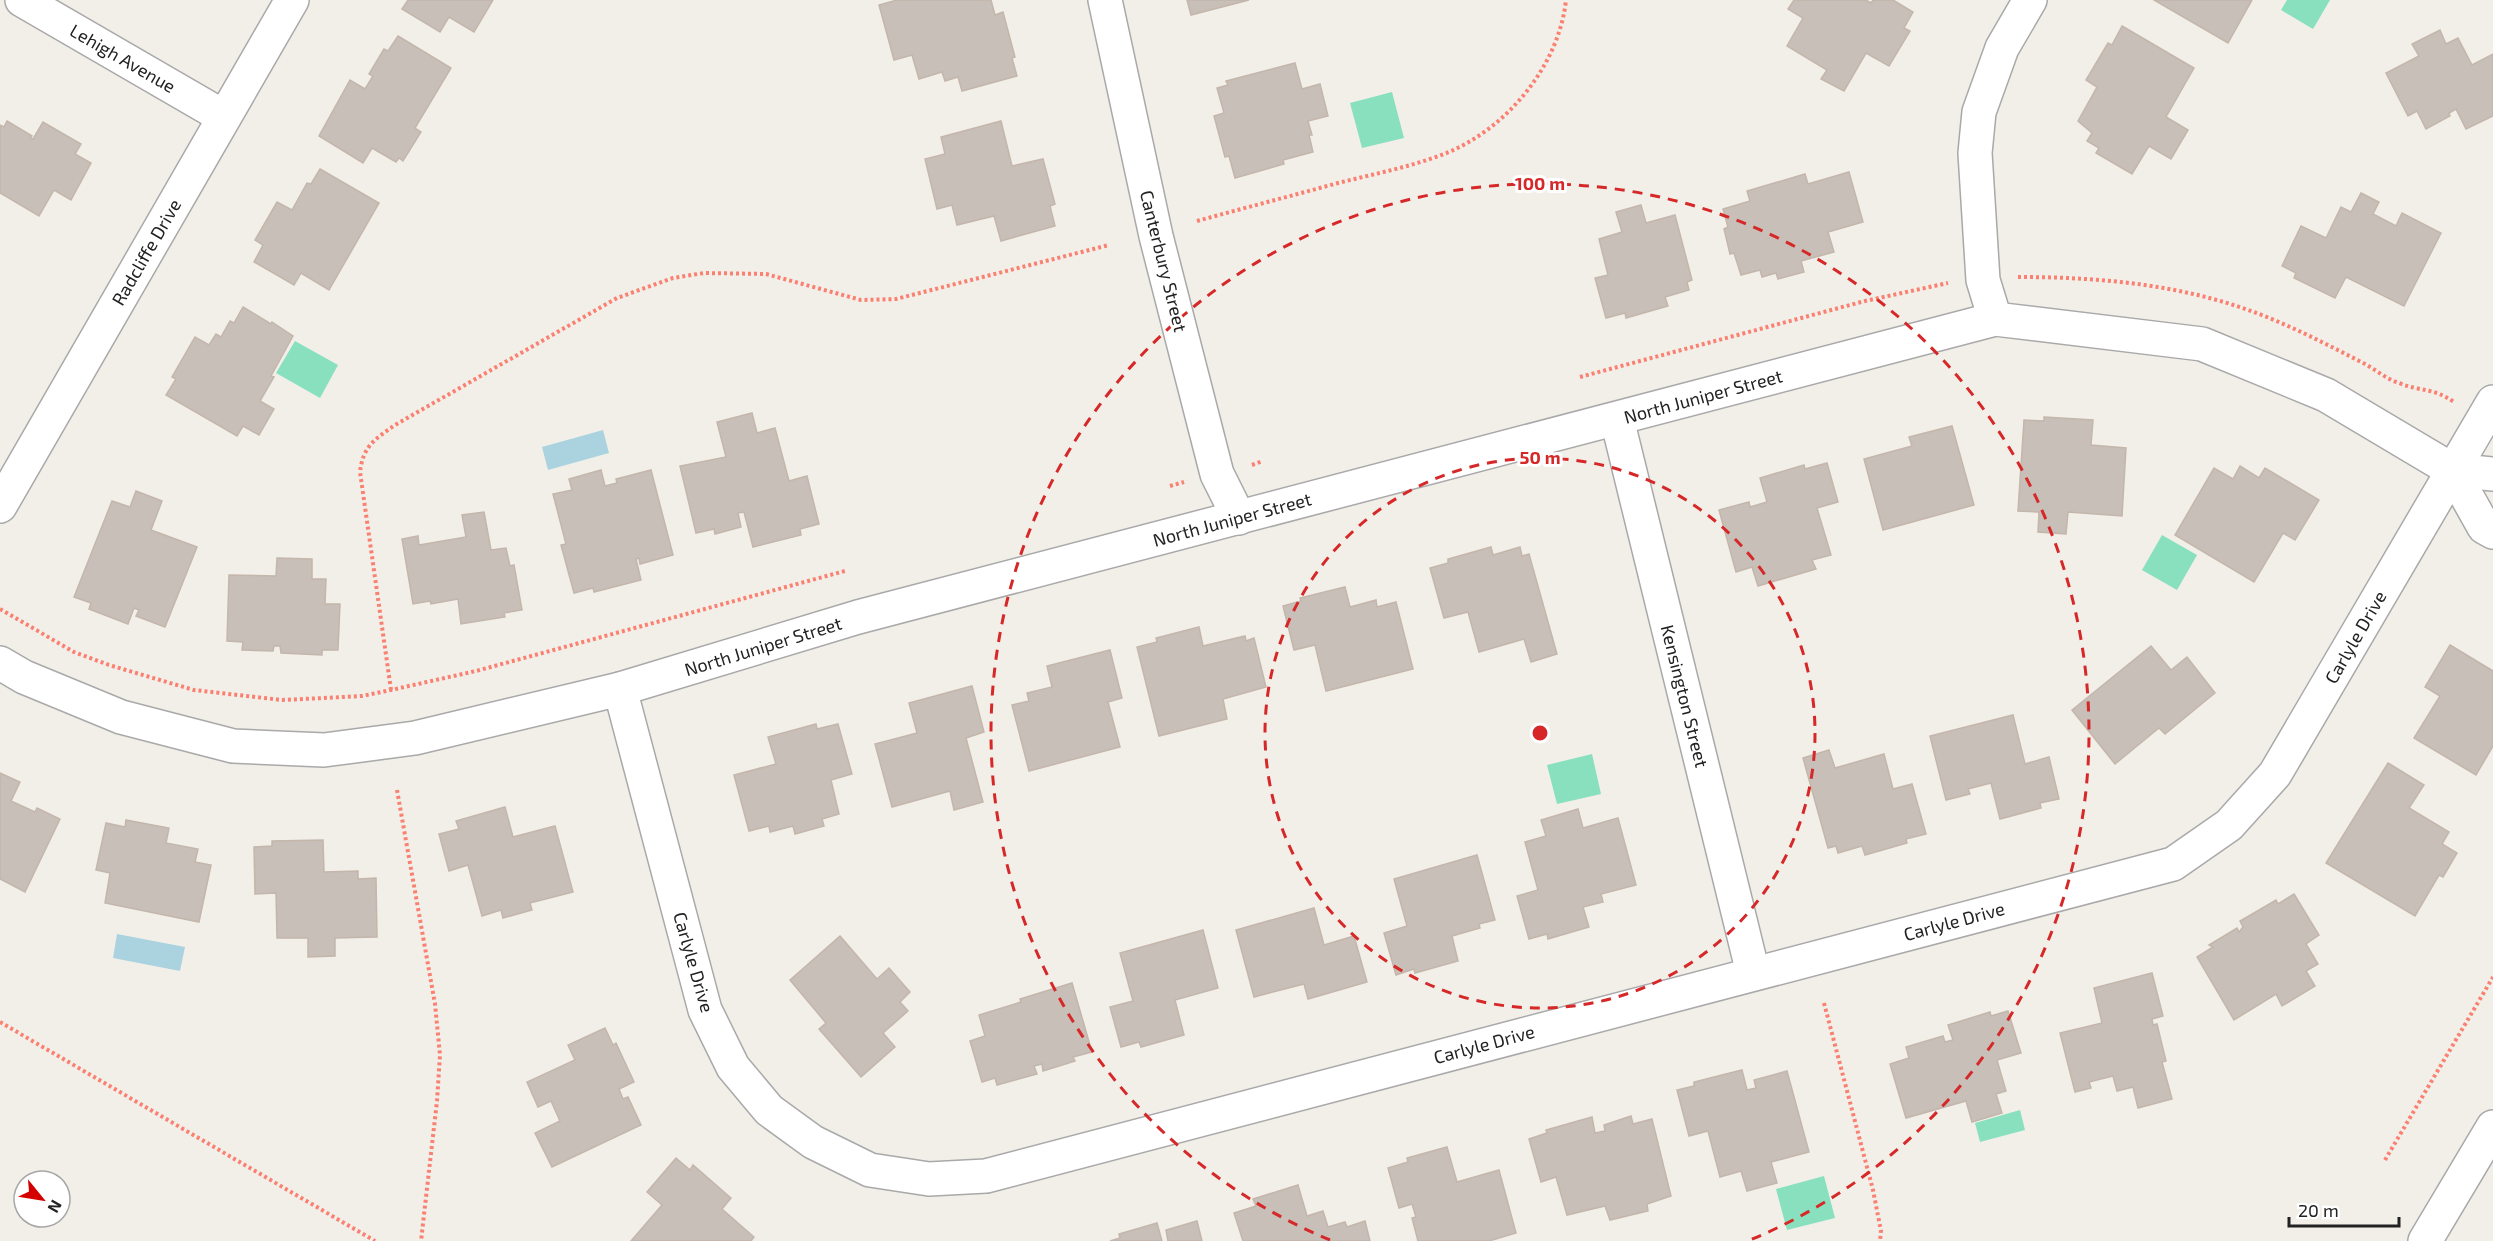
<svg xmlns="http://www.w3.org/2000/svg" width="2493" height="1241" font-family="'Exo 2',sans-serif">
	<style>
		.pitch { fill: #88e0be }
		.water { fill: #aad3df }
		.building { fill: #c7bfb8; stroke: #c4b6ab; stroke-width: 1.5 }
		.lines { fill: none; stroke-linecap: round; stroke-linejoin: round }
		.minor-casing { stroke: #a9a9a9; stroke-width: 36 }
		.path { stroke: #fa8072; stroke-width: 4; stroke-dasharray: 3 3; stroke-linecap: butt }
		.minor { stroke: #fff; stroke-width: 33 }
		.ring { fill: none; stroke: #d62828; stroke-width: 3; stroke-dasharray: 10 8 }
		.labels { text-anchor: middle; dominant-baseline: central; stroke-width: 6; stroke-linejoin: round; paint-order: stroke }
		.street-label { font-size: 18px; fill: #222; stroke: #fff }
		.centre { fill: #d62828; stroke: #fff; stroke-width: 3 }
		.ring-label { font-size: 18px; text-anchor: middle; font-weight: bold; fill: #d62828; stroke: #fff; stroke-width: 6; stroke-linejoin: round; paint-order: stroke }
	</style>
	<rect width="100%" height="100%" fill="#f2efe9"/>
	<g class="pitch">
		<polygon points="2287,0 2330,0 2313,29 2281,10"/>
		<polygon points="1392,92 1404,138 1362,148 1350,103"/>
		<polygon points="295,341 338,365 320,398 276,373"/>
		<polygon points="2162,535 2197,555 2177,590 2142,570"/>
		<polygon points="1592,754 1601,794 1557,804 1547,765"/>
		<polygon points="2020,1110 2025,1130 1980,1142 1975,1123"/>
		<polygon points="1824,1176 1835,1218 1787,1230 1776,1189"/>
	</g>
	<g class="water">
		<polygon points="603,430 609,453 548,470 542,447"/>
		<polygon points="117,934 185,947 180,971 113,958"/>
	</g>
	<g class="building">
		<polygon points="408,0 493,0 474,32 449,17 440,32 402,9"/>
		<polygon points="897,0 991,0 995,15 1003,12 1015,57 1012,58 1017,76 962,91 958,77 945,81 942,72 919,79 912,55 894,60 879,5"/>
		<polygon points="1187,0 1249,0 1191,15"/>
		<polygon points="1794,0 1866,0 1871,3 1873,0 1893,0 1913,12 1904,28 1910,31 1889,66 1866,53 1844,91 1821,79 1827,70 1787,46 1803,18 1788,9"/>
		<polygon points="2154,0 2252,0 2228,43"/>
		<polygon points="2122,26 2194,68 2166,117 2188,130 2171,159 2149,146 2132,174 2096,153 2099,148 2087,141 2092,133 2078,121 2097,87 2086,80 2108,43 2112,45"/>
		<polygon points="2440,30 2446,44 2458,38 2472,65 2493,54 2493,116 2466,129 2456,109 2449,113 2450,116 2426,129 2417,111 2408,116 2386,73 2419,56 2412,44"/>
		<polygon points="398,36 451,68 415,128 421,132 403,161 399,158 396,162 372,148 363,163 319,136 350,80 365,89 373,76 369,74 384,49 388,51"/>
		<polygon points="1295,63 1302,89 1320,84 1328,116 1308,121 1312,135 1309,135 1313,152 1283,160 1284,164 1235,178 1229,156 1225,157 1214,116 1224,113 1217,88 1228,85 1226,81"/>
		<polygon points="7,121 32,136 30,138 33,139 43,122 81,144 75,154 91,163 71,200 54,190 39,216 0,193 0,125 4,127"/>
		<polygon points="1001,121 1012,166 1043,159 1055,204 1050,206 1055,226 1001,241 994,216 957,225 952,205 937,209 925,159 945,154 941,137"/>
		<polygon points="320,169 379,203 329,290 301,273 294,285 254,262 263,245 255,240 277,202 292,210 307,183 311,184"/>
		<polygon points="1849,172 1863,222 1828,232 1834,252 1801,261 1804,272 1778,279 1776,273 1762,277 1760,270 1741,275 1734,253 1730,254 1724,229 1728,227 1723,209 1750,201 1747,191 1805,174 1808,184"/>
		<polygon points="2361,193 2379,202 2373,214 2396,226 2402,213 2441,233 2404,306 2346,277 2335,298 2294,278 2296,273 2282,266 2301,226 2326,238 2341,207 2351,212"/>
		<polygon points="1641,205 1646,223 1675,215 1692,280 1687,282 1689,290 1665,297 1668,306 1626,318 1625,313 1606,318 1595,278 1608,275 1599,239 1622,232 1616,212"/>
		<polygon points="243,307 271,324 272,322 293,336 271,376 274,377 260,401 274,409 259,435 243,426 237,436 166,395 176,379 172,377 195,337 209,345 216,334 221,337 230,321 234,323"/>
		<polygon points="752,413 757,433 775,428 789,481 807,476 819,524 800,529 801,535 753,547 744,512 738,513 741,527 715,534 714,529 696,533 680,466 726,457 717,422"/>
		<polygon points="2044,417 2093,420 2091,445 2126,448 2122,516 2068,512 2066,534 2038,532 2039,512 2018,511 2024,420 2044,421"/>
		<polygon points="1952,426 1974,505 1883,530 1864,459 1912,446 1909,437"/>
		<polygon points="1827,463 1838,502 1817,508 1831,555 1812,560 1816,569 1758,586 1752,567 1736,572 1719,510 1749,502 1750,507 1767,502 1760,478 1804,465 1805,469"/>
		<polygon points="2240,466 2259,478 2265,468 2319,500 2295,540 2283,533 2254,582 2175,535 2214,468 2233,479"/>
		<polygon points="601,470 605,486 617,483 616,479 651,470 673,555 640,564 639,558 636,559 641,580 594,592 593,588 574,593 561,545 566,544 553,494 572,490 569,479"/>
		<polygon points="136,491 162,501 151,530 197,547 165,627 136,616 139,610 134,608 128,624 89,609 91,603 74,597 112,501 130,507"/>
		<polygon points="484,512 491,550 506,548 510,566 514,565 522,610 504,613 505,617 461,624 458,599 431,604 430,601 413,604 402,539 418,536 419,545 466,537 462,515"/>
		<polygon points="1491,547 1493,555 1520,547 1522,556 1529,554 1557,654 1531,662 1524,639 1479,652 1468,612 1444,618 1430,568 1448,563 1448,559"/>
		<polygon points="277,558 312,559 312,579 326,579 325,604 340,604 338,650 322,650 322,655 281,653 280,646 274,646 273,651 242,650 243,642 227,641 229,575 276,576"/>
		<polygon points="1345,587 1350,607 1376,600 1377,607 1396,602 1413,669 1326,691 1315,645 1294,650 1283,606 1301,601 1300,598"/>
		<polygon points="1199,627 1203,646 1245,636 1246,641 1254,638 1266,687 1223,699 1227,719 1159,736 1137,647 1157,642 1156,638"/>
		<polygon points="2450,645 2493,671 2493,746 2476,775 2414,738 2440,696 2425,687"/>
		<polygon points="2151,646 2171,670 2187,657 2215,693 2165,734 2159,728 2115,764 2072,710"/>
		<polygon points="1110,650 1122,698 1108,702 1120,747 1029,771 1012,705 1029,701 1027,693 1052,687 1047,666"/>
		<polygon points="972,686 984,732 966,738 983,802 954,810 950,791 892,807 875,744 917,733 909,703"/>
		<polygon points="2013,715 2025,764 2049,757 2059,799 2040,803 2041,808 2000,819 1991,783 1968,789 1970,794 1946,800 1930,736"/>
		<polygon points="816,724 817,729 838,724 852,774 831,780 839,814 822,819 824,826 795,834 793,826 770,832 769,826 749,831 734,775 776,764 768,737"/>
		<polygon points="1829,750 1835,768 1884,754 1893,789 1912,784 1926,834 1906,839 1907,843 1865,855 1862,846 1838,853 1836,846 1828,848 1803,758"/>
		<polygon points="2388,763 2424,785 2409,808 2449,832 2442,844 2457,853 2443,877 2439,875 2415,916 2326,863"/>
		<polygon points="0,773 20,782 11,801 35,812 37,808 60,819 25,892 0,879"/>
		<polygon points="505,807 513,837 555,826 573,892 530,903 532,910 503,918 501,910 482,916 468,865 449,871 439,834 459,829 456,821"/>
		<polygon points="1578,809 1583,828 1618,818 1636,885 1601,894 1603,902 1583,907 1589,927 1548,939 1547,934 1529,939 1517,896 1538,890 1525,842 1546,836 1541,820"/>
		<polygon points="126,820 169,828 166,843 198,849 195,862 211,865 199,922 105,903 110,873 96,870 106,823 125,827"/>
		<polygon points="323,840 324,872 358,871 358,879 376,878 377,937 335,938 335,956 308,957 308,938 277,938 276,893 255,894 254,847 272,846 272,841"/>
		<polygon points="1477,855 1495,920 1479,924 1480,928 1452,936 1458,961 1415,973 1414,969 1396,975 1384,933 1407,926 1394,879"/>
		<polygon points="2294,894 2319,935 2306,944 2318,964 2306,971 2315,986 2282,1006 2276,994 2234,1020 2197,957 2213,947 2209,945 2237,928 2239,932 2243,927 2240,921 2276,900 2278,904"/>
		<polygon points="1314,908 1324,945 1354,936 1367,982 1308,999 1304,984 1254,997 1236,930"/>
		<polygon points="1203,930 1218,988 1175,1000 1184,1035 1141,1047 1139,1042 1121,1047 1110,1007 1133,1001 1120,953"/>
		<polygon points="840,936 877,979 889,968 910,992 900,1002 908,1011 883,1033 895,1047 861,1077 819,1029 826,1023 790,980"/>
		<polygon points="2152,973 2163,1016 2152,1019 2153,1025 2157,1024 2166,1061 2162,1062 2172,1099 2138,1108 2133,1087 2117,1091 2113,1076 2089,1082 2091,1088 2075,1092 2060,1033 2102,1023 2094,988"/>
		<polygon points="1072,983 1092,1052 1073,1057 1075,1061 1043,1071 1042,1064 1034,1066 1037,1074 997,1085 995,1078 982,1082 970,1041 985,1036 979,1015 1021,1002 1020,999"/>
		<polygon points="2008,1011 2021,1053 1997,1060 2006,1091 1996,1094 2002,1113 1972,1122 1966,1101 1906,1118 1890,1064 1909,1058 1906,1047 1943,1036 1945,1042 1953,1040 1948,1025 1990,1012 1991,1016"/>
		<polygon points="605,1028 613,1045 616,1043 634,1082 619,1089 623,1099 628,1097 641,1125 552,1167 535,1133 560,1121 551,1101 538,1107 527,1082 575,1060 568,1045"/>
		<polygon points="1742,1070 1747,1090 1756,1088 1754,1080 1787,1071 1809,1152 1771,1162 1777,1183 1747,1191 1741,1171 1720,1177 1708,1131 1689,1136 1677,1090 1694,1086 1694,1082"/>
		<polygon points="1631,1116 1633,1124 1652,1119 1671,1196 1647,1204 1648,1211 1610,1220 1605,1206 1567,1215 1556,1177 1541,1182 1529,1139 1547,1133 1546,1130 1592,1117 1595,1133 1605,1131 1604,1125"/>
		<polygon points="1447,1147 1457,1182 1499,1170 1516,1233 1489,1241 1418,1241 1412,1218 1416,1217 1412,1204 1399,1208 1388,1168 1408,1162 1407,1158"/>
		<polygon points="676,1158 690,1170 693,1165 731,1198 722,1209 754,1237 751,1241 631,1241 662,1205 647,1192"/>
		<polygon points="1298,1185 1307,1216 1323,1211 1328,1227 1345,1222 1347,1227 1365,1221 1370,1241 1243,1241 1234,1213 1256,1206 1253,1199"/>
		<polygon points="1197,1221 1202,1241 1168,1241 1166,1230"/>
		<polygon points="1157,1223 1162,1241 1110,1241 1120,1238 1119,1234"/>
	</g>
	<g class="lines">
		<defs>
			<g id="minor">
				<polyline points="22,0 224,117"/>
				<polyline points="1105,0 1156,236 1217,474 1239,518"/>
				<polyline points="1995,319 1983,280 1975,153 1979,112 2002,48 2030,0"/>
				<polyline points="1617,419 1753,973"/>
				<polyline points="2452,470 2484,527 2493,532"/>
				<polyline points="0,506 292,0"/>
				<polyline points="0,663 24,677 121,717 233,746 324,750 415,738 620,689 858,617 1995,319 2202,344 2326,395 2452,470 2493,474"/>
				<polyline points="620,689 705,1010 733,1067 769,1110 813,1142 870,1170 929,1179 986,1176 2173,864 2229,825 2275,774 2493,402"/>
				<polyline points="2425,1241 2493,1127"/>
			</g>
		</defs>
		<use href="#minor" class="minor-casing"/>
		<g class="path">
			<path d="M1197 221C1244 208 1291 196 1338 183 1374 174 1410 167 1444 154 1506 130 1559 66 1566 0"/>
			<path d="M2018 277C2108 277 2198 286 2281 323 2309 335 2336 349 2363 363 2375 369 2386 379 2399 383 2421 392 2432 387 2454 402"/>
			<polyline points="1580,377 1865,301 1948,283"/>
			<polyline points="1252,465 1263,461"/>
			<polyline points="1170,486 1184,482"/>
			<polyline points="0,609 74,652 109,665 194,690 282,700 324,698 362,696 391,690 476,671 845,571"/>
			<path d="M391 690 360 472C363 446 375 439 395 425L617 298 673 278 704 273 766 274 861 300 896 299 1109 245"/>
			<polyline points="397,790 435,1004 440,1055 437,1101 421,1241"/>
			<polyline points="1824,1003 1873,1190 1881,1231 1880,1241"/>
			<polyline points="0,1022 375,1241"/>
			<polyline points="2385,1160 2493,977"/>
		</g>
		<use href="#minor" class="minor"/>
	</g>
	<g class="ring">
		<circle cx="1540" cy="733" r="275"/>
		<path d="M1330 1240A549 549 0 1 1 1750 1240"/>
	</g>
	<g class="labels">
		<g class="street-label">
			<text transform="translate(123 58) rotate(30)">Lehigh Avenue</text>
			<text transform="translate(146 252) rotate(-60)">Radcliffe Drive</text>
			<text transform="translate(1164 261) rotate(76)">Canterbury Street</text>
			<text transform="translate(1703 396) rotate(-15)">North Juniper Street</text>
			<text transform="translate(1232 519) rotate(-15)">North Juniper Street</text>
			<text transform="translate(2355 637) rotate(-60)">Carlyle Drive</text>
			<text transform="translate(763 646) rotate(-17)">North Juniper Street</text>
			<text transform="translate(1685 696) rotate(76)">Kensington Street</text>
			<text transform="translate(1954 921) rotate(-15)">Carlyle Drive</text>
			<text transform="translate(694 962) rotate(74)">Carlyle Drive</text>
			<text transform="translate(1484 1044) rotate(-15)">Carlyle Drive</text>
		</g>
	</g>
	<circle cx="1540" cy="733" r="9" class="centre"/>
	<g class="ring-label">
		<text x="1540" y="190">100 m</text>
		<text x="1540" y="464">50 m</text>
	</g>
	<g transform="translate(42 1199) rotate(120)"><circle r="28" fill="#ffffff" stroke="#a7a7a7" stroke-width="1.5"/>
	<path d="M0-4.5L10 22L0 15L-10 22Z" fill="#d40000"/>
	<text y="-9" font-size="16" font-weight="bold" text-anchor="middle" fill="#222222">N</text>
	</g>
	<path d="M2289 1217v9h110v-9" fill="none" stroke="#222222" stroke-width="3"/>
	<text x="2298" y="1217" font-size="18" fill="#222222" stroke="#ffffff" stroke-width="4.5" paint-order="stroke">20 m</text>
</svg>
